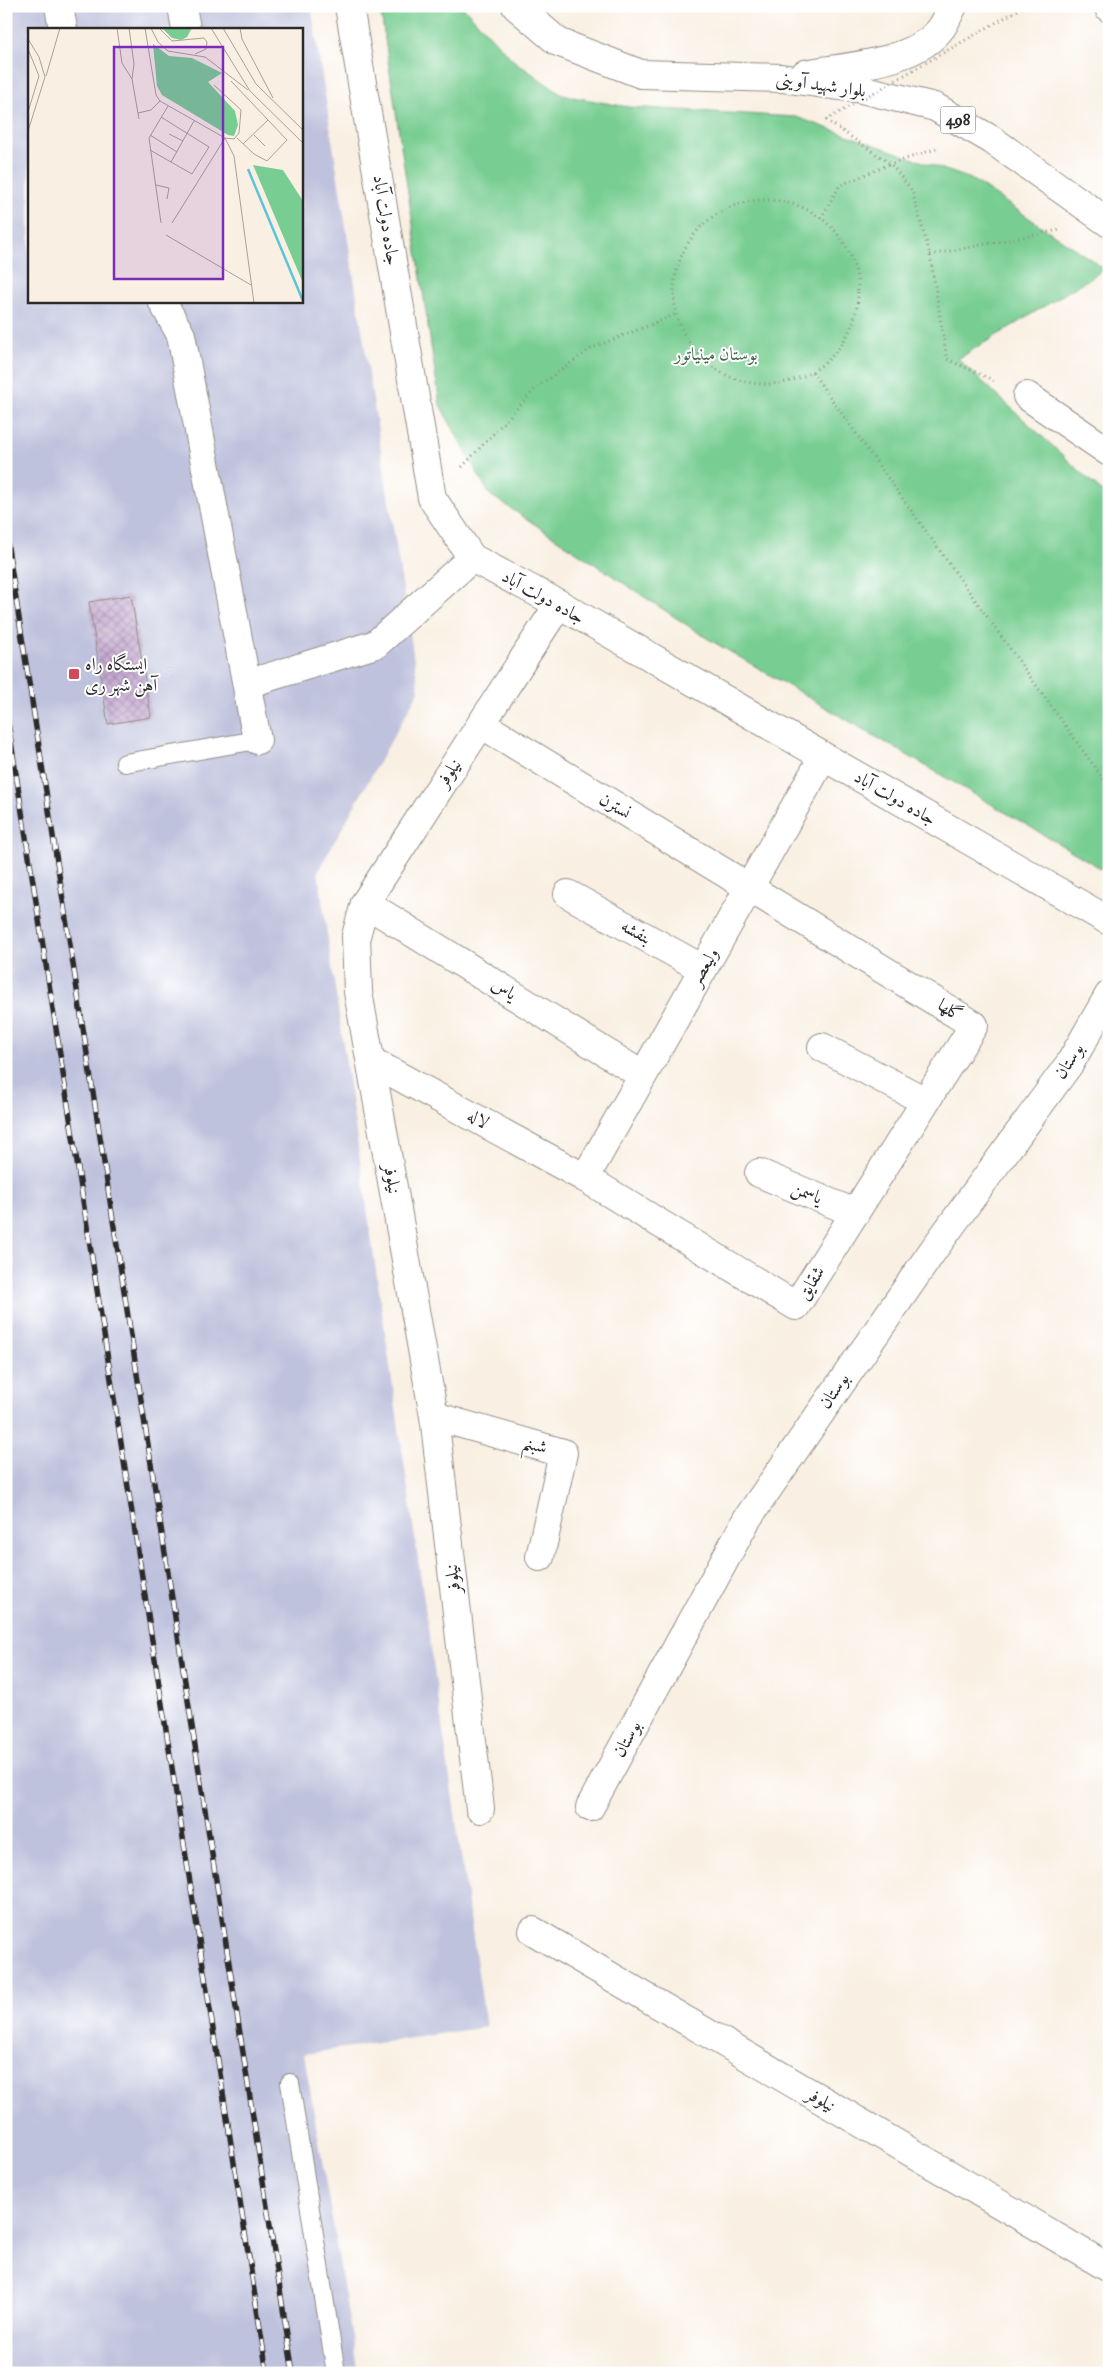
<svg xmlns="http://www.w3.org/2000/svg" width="1115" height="2379" font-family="'IM FELL Double Pica',Amiri,serif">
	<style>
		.railway { fill: #bfc2dd; fill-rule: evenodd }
		.park { fill: #78ce92; stroke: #527c5e }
		.building { fill: url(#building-cross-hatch) }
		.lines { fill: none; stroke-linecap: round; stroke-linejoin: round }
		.lane-casing { stroke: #928e87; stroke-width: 20 }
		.street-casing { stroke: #928e87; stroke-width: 30 }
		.secondary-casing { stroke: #928e87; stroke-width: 30 }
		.primary-casing { stroke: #928e87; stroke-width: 30 }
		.highway-casing { stroke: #928e87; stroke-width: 30 }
		.path { stroke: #928e87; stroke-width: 3; stroke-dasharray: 1 4; stroke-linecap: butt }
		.lane { stroke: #fff; stroke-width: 18 }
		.street { stroke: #fff; stroke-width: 28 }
		.secondary { stroke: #fff; stroke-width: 28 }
		.primary { stroke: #fff; stroke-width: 28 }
		.highway { stroke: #fff; stroke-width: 28 }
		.rail-casing { stroke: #2b2b2b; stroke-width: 5.5 }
		.rail { stroke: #fff; stroke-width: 4; stroke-dasharray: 11; stroke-linecap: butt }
		.path-bridge { stroke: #928e87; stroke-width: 3; stroke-dasharray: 1 4; stroke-linecap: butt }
		.poi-dot { fill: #d1495b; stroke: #fff; stroke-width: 2 }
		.labels { text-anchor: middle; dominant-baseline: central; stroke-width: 4; stroke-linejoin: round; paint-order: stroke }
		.shield { fill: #fff; stroke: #6b6b6b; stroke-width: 1 }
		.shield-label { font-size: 16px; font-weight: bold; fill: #2b2b2b }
		.street-label { font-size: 18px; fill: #2b2b2b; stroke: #fff }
		.park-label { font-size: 18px; fill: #46644f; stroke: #fff }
		.poi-label { font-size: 18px; fill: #2b2b2b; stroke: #fff; text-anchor: start }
		.inset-river { fill: none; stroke: #5cc4d8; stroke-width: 2.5 }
		.inset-road { fill: none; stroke: #a7a199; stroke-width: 1 }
		.view { fill: #7b2cbf; fill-opacity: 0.15; stroke: #7b2cbf; stroke-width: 2.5 }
		.inset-edge { fill: none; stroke: #2b2b2b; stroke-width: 2.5 }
	</style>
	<defs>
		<pattern id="building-cross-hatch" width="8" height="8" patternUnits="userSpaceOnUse" patternTransform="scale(1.25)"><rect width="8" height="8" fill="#c6aad2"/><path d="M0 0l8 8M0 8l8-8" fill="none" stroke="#a18bab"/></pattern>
	</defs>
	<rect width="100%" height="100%" fill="#fff"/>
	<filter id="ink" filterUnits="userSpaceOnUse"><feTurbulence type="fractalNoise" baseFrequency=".02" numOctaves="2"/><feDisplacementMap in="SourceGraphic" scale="10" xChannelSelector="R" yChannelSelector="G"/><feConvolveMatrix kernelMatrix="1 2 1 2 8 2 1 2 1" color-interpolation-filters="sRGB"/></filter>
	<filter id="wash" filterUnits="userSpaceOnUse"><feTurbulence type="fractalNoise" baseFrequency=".0096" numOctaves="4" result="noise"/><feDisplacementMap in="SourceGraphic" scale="20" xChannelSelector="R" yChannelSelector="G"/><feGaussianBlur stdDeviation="1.12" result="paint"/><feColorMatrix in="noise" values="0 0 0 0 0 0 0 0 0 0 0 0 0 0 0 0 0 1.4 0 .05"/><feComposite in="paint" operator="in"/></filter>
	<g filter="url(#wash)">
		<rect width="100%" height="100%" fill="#f9f0e3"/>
		<path class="railway" d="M6 6H311L419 691 318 871 486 2027 304 2054 358 2373H6ZM29 29H301V301H29Z"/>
		<polygon class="park" points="380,6 462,6 513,60 562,95 628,107 796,117 971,179 1105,269 958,359 1109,498 1109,873 705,637 489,494 440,405"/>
		<g id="blocks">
			<polygon class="building" points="131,595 151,717 108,724 89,602"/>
		</g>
	</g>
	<g filter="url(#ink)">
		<use href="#blocks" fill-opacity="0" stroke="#928e87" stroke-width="1"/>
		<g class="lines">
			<defs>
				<g id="lane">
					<polyline points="125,763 257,740"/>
					<polyline points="290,2083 336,2373"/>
				</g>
				<g id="street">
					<polyline points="59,6 63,29"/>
					<polyline points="182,6 186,29"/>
					<polyline points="162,301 181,335 257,740"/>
					<polyline points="1027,396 1109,452"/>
					<polyline points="247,684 376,644 472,558"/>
					<polyline points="568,894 703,969"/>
					<polyline points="365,903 642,1075"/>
					<polyline points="822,1047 925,1101"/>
					<polyline points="371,1061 585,1178 796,1306 974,1025 481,724"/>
					<polyline points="759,1173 855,1213"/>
					<polyline points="585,1178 823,757"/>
					<polyline points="434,1416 563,1453 540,1557"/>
					<polyline points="590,1807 747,1519 934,1249 1070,1063 1109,995"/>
					<polyline points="480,1809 434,1416 358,992 356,936 365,903 559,604"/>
					<polyline points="533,1931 1109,2268"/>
				</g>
				<polyline id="secondary" points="349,6 432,498 472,558 559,604 1109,921"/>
				<g id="primary">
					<polyline points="516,6 558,42 641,74 781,78 861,89 935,107 992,140 1109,223"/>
					<path d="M805 74C846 66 916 64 942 27 946 21 949 13 953 6"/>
				</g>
				<polyline id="highway" points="1108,6 1109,8"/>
			</defs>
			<use href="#lane" class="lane-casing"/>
			<use href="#street" class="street-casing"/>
			<use href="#secondary" class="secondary-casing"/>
			<use href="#primary" class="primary-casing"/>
			<use href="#highway" class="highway-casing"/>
			<g class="path">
				<polyline points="826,120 891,164 912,191 930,255 947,359 997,382"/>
				<circle cx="766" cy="292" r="92"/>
				<polyline points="821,218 840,185 891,164 938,148"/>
				<polyline points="930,255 1059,230"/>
				<polyline points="812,372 1109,787"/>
				<polyline points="462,467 538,386 592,348 677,314"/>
			</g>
			<use href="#lane" class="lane"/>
			<use href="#street" class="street"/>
			<use href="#secondary" class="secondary"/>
			<use href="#primary" class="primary"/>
			<use href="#highway" class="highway"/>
			<defs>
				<g id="rail">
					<polyline points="6,535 293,2373"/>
					<polyline points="6,710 267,2373"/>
				</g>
			</defs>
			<use href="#rail" class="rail-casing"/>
			<use href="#rail" class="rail"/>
			<polyline class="path-bridge" points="826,120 1025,6"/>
		</g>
	</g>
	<rect class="poi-dot" x="68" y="668" width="12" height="12" rx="2.5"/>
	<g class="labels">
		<rect class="shield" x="940.5" y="106.5" width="35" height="27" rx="4"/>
		<g class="shield-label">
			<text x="958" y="120">498</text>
		</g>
		<g class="street-label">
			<text transform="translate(821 85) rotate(8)">بلوار شهید آوینی</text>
			<text transform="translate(386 220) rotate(81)">جاده دولت آباد</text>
			<text transform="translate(543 597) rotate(29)">جاده دولت آباد</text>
			<text transform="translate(449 773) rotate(-57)">نیلوفر</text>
			<text transform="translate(895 798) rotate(30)">جاده دولت آباد</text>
			<text transform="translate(615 806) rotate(31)">نسترن</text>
			<text transform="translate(636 932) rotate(29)">بنفشه</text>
			<text transform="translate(704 967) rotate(-60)">ولیعصر</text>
			<text transform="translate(504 989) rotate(32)">یاس</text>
			<text transform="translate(950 1010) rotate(32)">گلها</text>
			<text transform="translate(1069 1061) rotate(-57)">بوستان</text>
			<text transform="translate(478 1119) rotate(29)">لاله</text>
			<text transform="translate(392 1179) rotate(80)">نیلوفر</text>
			<text transform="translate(807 1193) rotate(23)">یاسمن</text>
			<text transform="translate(811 1283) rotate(-58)">شقایق</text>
			<text transform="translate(834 1391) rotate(-55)">بوستان</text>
			<text transform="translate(535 1445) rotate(16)">شبنم</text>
			<text transform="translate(453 1579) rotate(-97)">نیلوفر</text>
			<text transform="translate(627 1739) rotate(-61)">بوستان</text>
			<text transform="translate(821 2100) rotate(30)">نیلوفر</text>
		</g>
		<g class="park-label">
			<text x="716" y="354">بوستان مینیاتور</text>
		</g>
		<g class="poi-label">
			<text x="85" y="664">ایستگاه راه<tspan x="85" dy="21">آهن شهر ری</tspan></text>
		</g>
	</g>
	<g transform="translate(28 28)">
		<rect width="275" height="275" fill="#f9f0e3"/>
		<path d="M134 0H164L159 9 153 12 144 10Z" fill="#78ce92"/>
		<path d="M125 16 141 28 164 30 194 45 180 54 207 83 210 97 206 108 200 107 134 67 129 58ZM225 137 255 142 275 173V255Z" fill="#78ce92"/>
		<path class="inset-river" d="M220 141 275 273"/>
		<path class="inset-road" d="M89 0 94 35 104 51 111 91M101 0 106 36 104 51M117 0 128 67 132 73 197 110 206 128 226 275M123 0 130 14 140 23 177 29 220 62M131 0 144 13 176 10 179 14 178 21 167 26M183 0 222 63 275 115M195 0 228 56 275 102M212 0 214 11 245 70M0 11 11 29 17 49 0 103M0 21 11 48 0 84M18 48 32 0M203 53 259 112 239 133 226 126 209 110M110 85 123 82 132 73M141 106 155 113M122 107 149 124M226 107 237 118M215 116 240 92M122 122 164 146 181 119 133 89M143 134 166 93M128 157 141 160 139 171M133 195 121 110 140 78M144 195 197 110 206 111 211 105 213 82 186 57M138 207 223 257"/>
		<path class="view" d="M86 19H195V251H86Z"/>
		<rect width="275" height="275" class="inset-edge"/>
	</g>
	<rect width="1115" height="2379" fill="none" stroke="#fff" stroke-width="25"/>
</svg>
